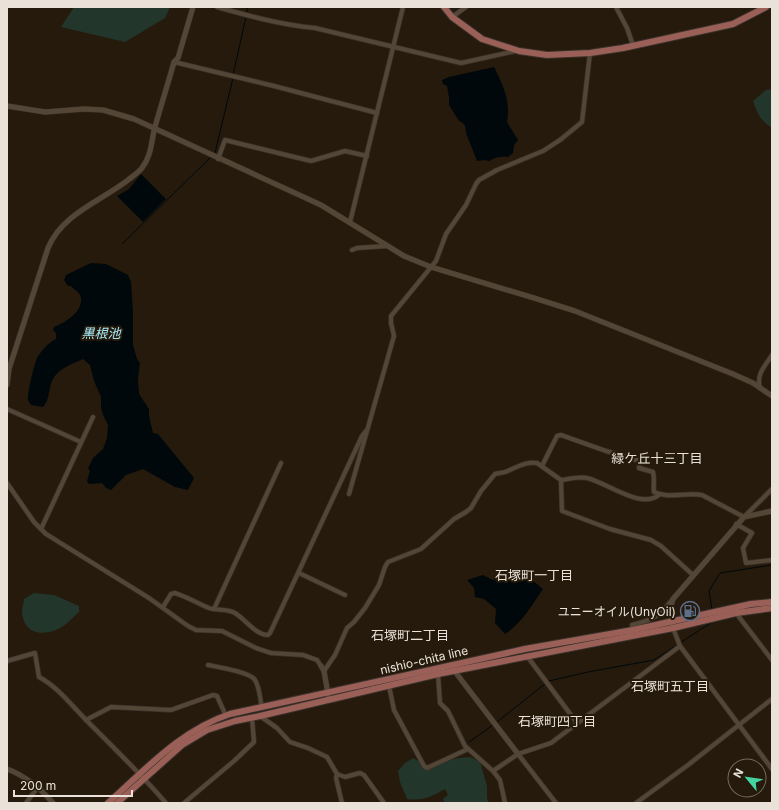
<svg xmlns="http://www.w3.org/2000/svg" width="779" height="810" font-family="Inter,'Noto Sans JP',sans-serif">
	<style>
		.green { fill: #23362c }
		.water { fill: #00080c }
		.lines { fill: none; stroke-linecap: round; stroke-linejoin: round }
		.stream { stroke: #00080c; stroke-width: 1 }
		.minor-casing { stroke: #3a312b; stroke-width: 5.5 }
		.tertiary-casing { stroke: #3a312b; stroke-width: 6 }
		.primary-casing { stroke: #3a312b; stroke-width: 8 }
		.minor { stroke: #544637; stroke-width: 4 }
		.tertiary { stroke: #544637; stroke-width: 5 }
		.primary { stroke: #9a6057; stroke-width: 6 }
		.labels { text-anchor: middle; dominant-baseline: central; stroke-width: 4; stroke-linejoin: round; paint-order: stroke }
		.poi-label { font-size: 12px; fill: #eae2d9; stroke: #251a0b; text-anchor: end }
		.street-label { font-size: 12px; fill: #eae2d9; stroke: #251a0b }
		.water-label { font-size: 13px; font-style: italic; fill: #a8ecfa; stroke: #251a0b }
		.neighbourhood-label { font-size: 13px; fill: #eae2d9; stroke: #251a0b }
	</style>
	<rect width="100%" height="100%" fill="#251a0b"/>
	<g class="green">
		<polygon points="74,7 170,7 165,18 125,42 61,27"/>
		<path d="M772 89V128C760 120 758 115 753 101L766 90Z"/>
		<path d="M34 593 54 595 79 606V612C73 617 66 626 58 629 41 637 23 633 22 611 22 607 24 603 24 599Z"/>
		<path d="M470 757 480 762 487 786V798L489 803H445L443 799 448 795 445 789C431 797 423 801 407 799L400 782 398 771 405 763 413 758 425 765 459 758Z"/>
	</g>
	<g class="water">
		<path d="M494 67C503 85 511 102 507 122L518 140 514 145 513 153 508 157C501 156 495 157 489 161L484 160 477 161 466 133 465 126 463 123 459 121 449 105V98L447 86 443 84 442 80 449 77Z"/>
		<polygon points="141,174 166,199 143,222 117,196 129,189"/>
		<path d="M91 263 106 264 128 275 131 282 133 312V345L137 359 140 363 138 379 139 394 149 409V416L153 433 158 434 194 478 188 490 175 487 143 469 126 475 111 490 106 488 102 483 89 484 87 481 90 471 88 468 93 458 103 449 107 438 108 425 103 415 101 407V397L94 381 90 365 83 359C72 364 57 369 52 381 48 391 50 399 43 407L31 405C30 403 28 401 28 399 27 394 35 360 38 356 44 348 47 344 56 339V333L53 330 54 327C65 323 86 310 80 295 78 291 74 290 71 286H68L64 280 66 275Z"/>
		<path d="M521 571H526L527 576 543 589C532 605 522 623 505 634L495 623 496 609 484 599 475 597 474 588 467 580 483 575 493 580Z"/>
	</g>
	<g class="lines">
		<g class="stream">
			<polyline points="246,14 248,7"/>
			<polyline points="233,75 246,17"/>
			<polyline points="214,154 215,153 233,78"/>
			<polyline points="122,244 212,156"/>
			<polyline points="712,610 709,591 720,573 772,565"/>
			<polyline points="680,643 712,622"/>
			<polyline points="549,681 588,672 654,660 677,645"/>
			<polyline points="497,722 546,683"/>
			<polyline points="469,742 493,725"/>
		</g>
		<defs>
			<g id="minor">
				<path d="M217 7C249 16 282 25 315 28L461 63 516 51"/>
				<polyline points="616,7 627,28 633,45"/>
				<polyline points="452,17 466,7"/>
				<polyline points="174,62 274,86 377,113"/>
				<polyline points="218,159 225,140 311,161 345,151 367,156"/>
				<polyline points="350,222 403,7"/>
				<polyline points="352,250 357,248 387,246"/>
				<path d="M760 388C756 374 765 366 772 355"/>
				<polyline points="7,409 81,442"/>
				<path d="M542 466 557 436 561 435 606 451 640 461 639 468 653 472C655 479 653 485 654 492 668 499 687 492 702 495L744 517"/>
				<polyline points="561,480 562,511 610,529 651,540 661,546 693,575"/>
				<polyline points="7,483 34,522 46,534 149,598 188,626 196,630 222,631 256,648 271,653 303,655 317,660 321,666"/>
				<polyline points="349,494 394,336 391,323 391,316 436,261 446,234 466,205 476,184 479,180 497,170 543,151 560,140 582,122 590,53"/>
				<polyline points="745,516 772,489"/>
				<polyline points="736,524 752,533 743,548 746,563 772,560"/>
				<polyline points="41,529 93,417"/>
				<polyline points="299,573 345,595"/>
				<path d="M163 607 171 594 175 593C187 597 197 603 209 608 217 611 227 608 235 613 246 620 256 635 268 635L270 633 362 436 366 431"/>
				<polyline points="214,609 281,463"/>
				<polyline points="736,613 772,660"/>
				<polyline points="673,628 680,646 772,769"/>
				<path d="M633 630 632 625C655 619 658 617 673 599"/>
				<polyline points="527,656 577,723"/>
				<path d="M7 661 35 653 39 677C58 687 72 706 87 721 114 748 141 774 166 803"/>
				<path d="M208 665C218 667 250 672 255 680 260 688 260 700 262 708"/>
				<path d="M324 671 335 655 347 628 354 622 365 608 379 585 385 567 388 562 421 549 454 519 466 512 471 508 481 491 495 474C499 473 502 473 505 472 516 468 525 461 537 463L561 480C569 479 579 476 587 478 606 482 642 511 660 494"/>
				<polyline points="438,674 440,703 448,711 465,746 493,771 500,780 505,803"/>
				<polyline points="389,686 394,710 424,766 427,768 468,749"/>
				<polyline points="260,716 277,728 290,742 308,748 327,757 337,774 336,778 342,803"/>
				<polyline points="86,720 111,707 171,710 213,695 217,696 226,716"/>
				<polyline points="518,754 556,803"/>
				<polyline points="493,771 518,754 551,743 680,646"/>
				<polyline points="337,774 345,777 360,773 364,775 384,803"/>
				<polyline points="26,803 38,787"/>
				<polyline points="184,803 234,761 254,742 252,718"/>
				<polyline points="636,803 688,765 772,699"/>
			</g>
			<g id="tertiary">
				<polyline points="7,106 45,112 84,109 103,110 134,119 321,205 404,256 431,267 534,298 575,311 733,374 753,383 772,396"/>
				<path d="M7 385 9 369 48 248C62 214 101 201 128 180 133 176 139 172 142 168 152 155 151 141 155 127 161 105 168 84 174 62L178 58 193 7"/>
				<polyline points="673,628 670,609 673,599 744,517 772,511"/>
				<polyline points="321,666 324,671 329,700"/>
				<polyline points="453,669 518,754"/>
				<path d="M7 769C26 776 40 788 53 803"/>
			</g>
			<g id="primary">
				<polyline points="444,7 452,17 482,39 519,51 547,55 590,53 623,48 733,24 766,7"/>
				<path d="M108 803C145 770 181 730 230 714L525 649 633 630 751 604 772 602"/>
				<polyline points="117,803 182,745 207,730 235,721 260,716 438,674 673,628 736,613 772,608"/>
			</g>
		</defs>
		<use href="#minor" class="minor-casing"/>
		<use href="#tertiary" class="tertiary-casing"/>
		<use href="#primary" class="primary-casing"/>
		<use href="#minor" class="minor"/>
		<use href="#tertiary" class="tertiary"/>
		<use href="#primary" class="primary"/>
	</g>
	<defs>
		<symbol id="fuel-ring" viewBox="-11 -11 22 22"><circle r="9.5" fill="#251a0b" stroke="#5c6f8a" stroke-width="1.5"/><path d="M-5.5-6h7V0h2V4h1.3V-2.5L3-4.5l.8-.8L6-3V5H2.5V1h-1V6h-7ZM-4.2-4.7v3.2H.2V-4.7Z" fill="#5c6f8a"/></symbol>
	</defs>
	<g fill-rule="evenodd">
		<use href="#fuel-ring" x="679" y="600" width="22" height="22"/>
	</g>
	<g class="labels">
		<g class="poi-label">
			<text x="676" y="611">ユニーオイル(UnyOil)</text>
		</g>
		<g class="street-label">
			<text transform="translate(424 660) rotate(-13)">nishio-chita line</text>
		</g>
		<g class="water-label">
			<text x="101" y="333">黒根池</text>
		</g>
		<g class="neighbourhood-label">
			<text x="657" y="458">緑ケ丘十三丁目</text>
			<text x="534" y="575">石塚町一丁目</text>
			<text x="410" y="635">石塚町二丁目</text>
			<text x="670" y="686">石塚町五丁目</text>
			<text x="557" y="721">石塚町四丁目</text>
		</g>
	</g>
	<rect width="779" height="810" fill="none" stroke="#eae2d9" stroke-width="16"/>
	<g transform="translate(747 778) rotate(299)"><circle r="19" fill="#251a0b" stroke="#746a5d"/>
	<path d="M0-3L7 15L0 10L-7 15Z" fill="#44d49f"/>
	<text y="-6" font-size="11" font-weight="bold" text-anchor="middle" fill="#eae2d9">N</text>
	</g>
	<path d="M14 790v6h118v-6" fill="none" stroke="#eae2d9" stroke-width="2"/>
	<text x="20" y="790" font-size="12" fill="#eae2d9" stroke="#251a0b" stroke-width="3" paint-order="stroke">200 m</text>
</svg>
